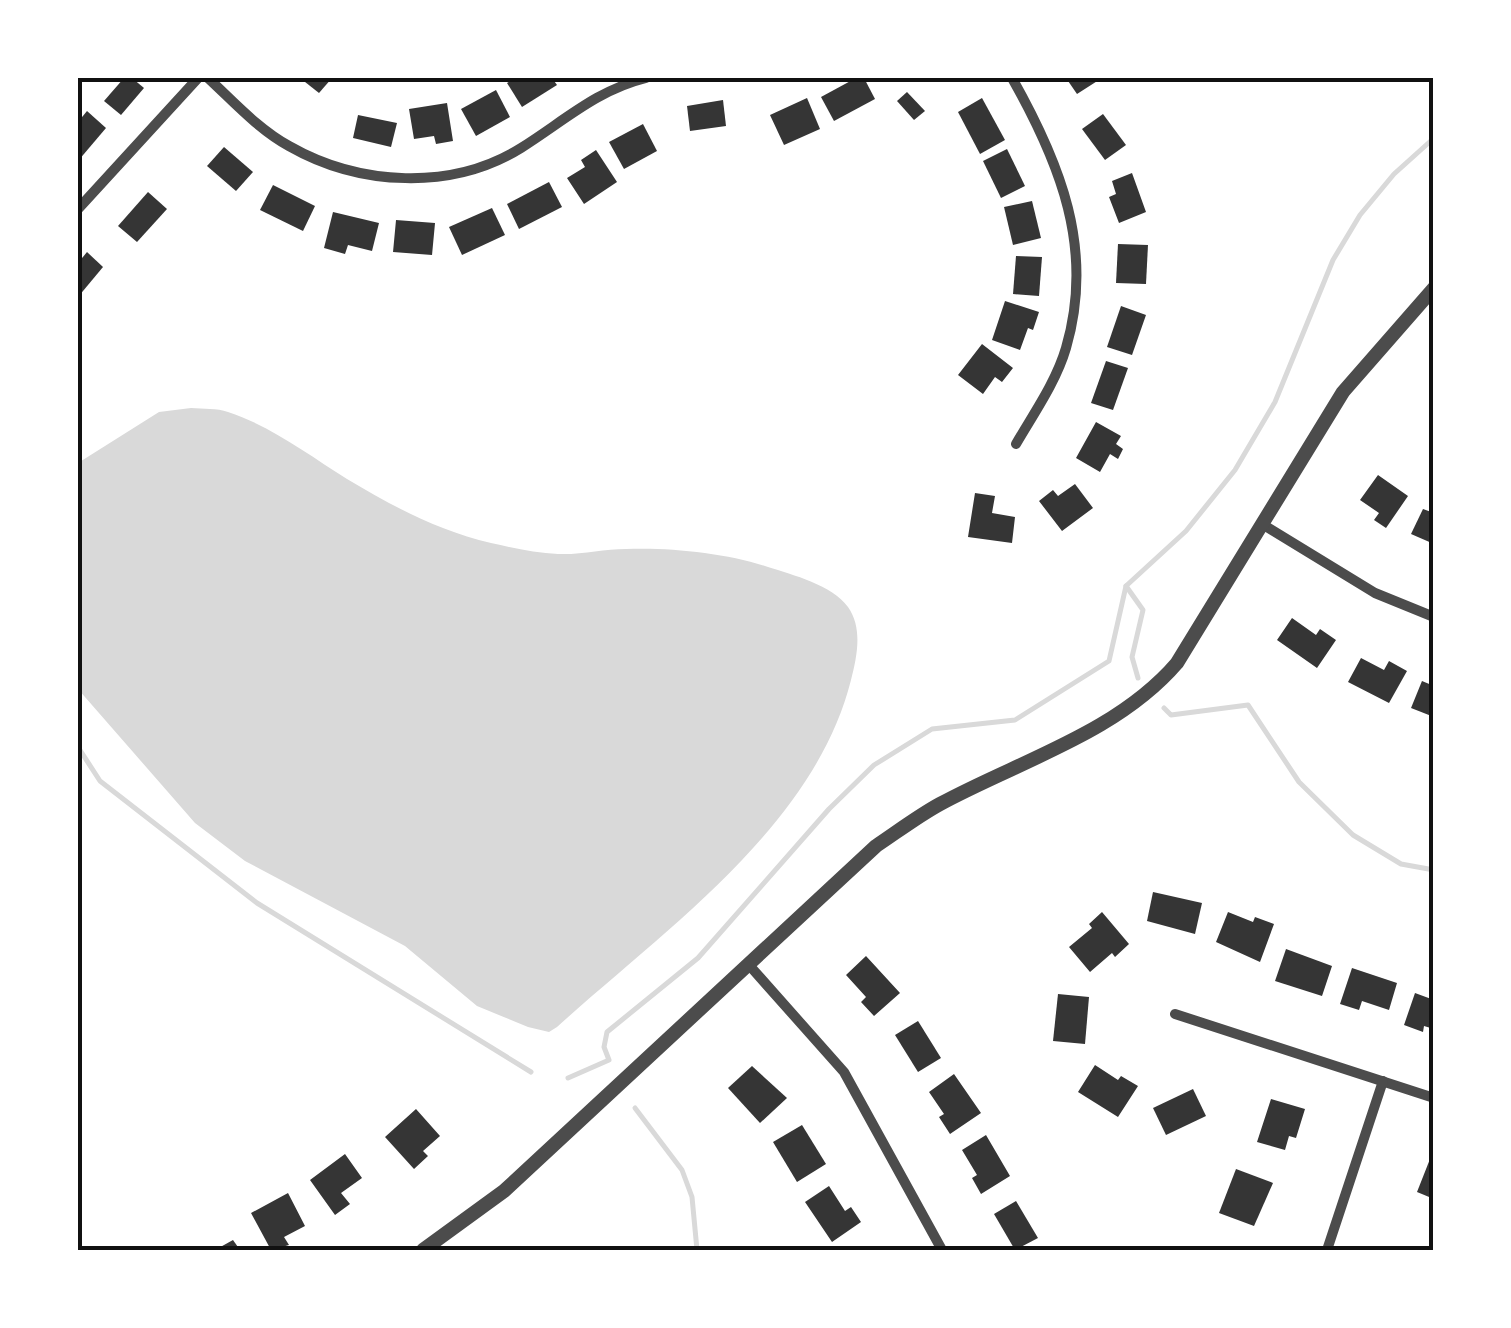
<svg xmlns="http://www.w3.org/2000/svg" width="1511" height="1328" font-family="Helvetica,sans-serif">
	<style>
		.water { fill: #d9d9d9 }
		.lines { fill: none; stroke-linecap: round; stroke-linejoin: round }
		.stream { stroke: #d9d9d9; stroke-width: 5 }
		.building { fill: #353535 }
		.minor { stroke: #4c4c4c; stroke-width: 10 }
		.tertiary { stroke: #4c4c4c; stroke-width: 14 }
		.neatline { fill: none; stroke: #111; stroke-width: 4 }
	</style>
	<rect width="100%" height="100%" fill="#fff"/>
	<path class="water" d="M191 408C203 409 217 408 228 412 271 426 309 455 347 479 392 506 439 531 491 543 513 548 536 553 558 554 581 555 604 549 626 549 668 547 728 553 768 567 793 575 832 585 848 607 863 628 857 657 851 680 814 827 664 930 557 1027L549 1032 528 1027 477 1006 405 946 245 861 195 823 78 689V463L159 412Z"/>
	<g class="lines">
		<g class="stream">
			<polyline points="1126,586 1143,610 1132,657 1138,678"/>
			<polyline points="1164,708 1171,715 1248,705 1299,782 1353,835 1401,864 1434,870"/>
			<polyline points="78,747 100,781 257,903 531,1072"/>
			<polyline points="568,1078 609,1060 604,1047 607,1032 698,958 829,809 874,765 932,729 1015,720 1109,661 1126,586 1186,531 1235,470 1275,402 1333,260 1360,215 1394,174 1434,138"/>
			<polyline points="635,1108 682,1170 692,1197 697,1250"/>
		</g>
	</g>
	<g class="building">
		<polygon points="124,78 132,78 144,88 121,115 104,101"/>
		<polygon points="300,78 332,78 319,93"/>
		<polygon points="516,78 552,78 557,85 522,107 507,83"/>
		<polygon points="856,78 864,78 875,99 834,121 821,97"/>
		<polygon points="1066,78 1102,78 1077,94"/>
		<polygon points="496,90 510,117 476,136 461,109"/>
		<polygon points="907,92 925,111 914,120 897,101"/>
		<polygon points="807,98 820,129 784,145 770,115"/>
		<polygon points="982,98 1005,140 980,154 958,112"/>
		<polygon points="723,100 726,126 690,131 687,106"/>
		<polygon points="447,103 453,141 436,144 434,136 414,139 409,109"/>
		<polygon points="87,111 106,128 78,161 78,122"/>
		<polygon points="1103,114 1126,145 1105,160 1082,129"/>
		<polygon points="358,115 397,123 391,147 353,138"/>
		<polygon points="643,124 657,151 624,169 609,142"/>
		<polygon points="224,147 253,172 236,191 207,166"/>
		<polygon points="1007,149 1025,186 1001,198 983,161"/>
		<polygon points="596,150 617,182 584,204 567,178 585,167 581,160"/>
		<polygon points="1132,173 1146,212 1119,223 1109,197 1116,194 1112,181"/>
		<polygon points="549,182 562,207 519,229 507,204"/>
		<polygon points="273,185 315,206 303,231 260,210"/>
		<polygon points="148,192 167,209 137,242 118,226"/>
		<polygon points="1032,201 1041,238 1013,245 1004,207"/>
		<polygon points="492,208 505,235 462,255 449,227"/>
		<polygon points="333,212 379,223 372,251 348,245 345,254 324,248"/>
		<polygon points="396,220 435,223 432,255 393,252"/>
		<polygon points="1118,244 1148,245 1146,284 1116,283"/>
		<polygon points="87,252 103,267 78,297 78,263"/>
		<polygon points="1016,256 1042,257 1039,296 1013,294"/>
		<polygon points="1005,301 1039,312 1033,330 1028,328 1020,350 992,340"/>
		<polygon points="1121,306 1146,315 1132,355 1107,347"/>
		<polygon points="982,344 1013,368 1002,382 995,377 983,394 958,375"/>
		<polygon points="1106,361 1128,368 1113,410 1091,403"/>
		<polygon points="1096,422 1121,436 1116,444 1123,449 1118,459 1110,454 1100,472 1076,458"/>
		<polygon points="1378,475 1408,496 1386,528 1374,520 1379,513 1360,500"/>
		<polygon points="1075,484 1093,508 1062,531 1039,501 1053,490 1058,496"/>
		<polygon points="975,493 995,496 992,513 1015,517 1012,543 968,537"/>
		<polygon points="1423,509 1434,513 1434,544 1411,534"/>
		<polygon points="1292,618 1316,635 1320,629 1336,640 1317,668 1277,640"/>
		<polygon points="1361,658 1384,670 1389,661 1407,671 1389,703 1348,682"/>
		<polygon points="1422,681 1434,686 1434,717 1411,708"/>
		<polygon points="1153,892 1202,903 1195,934 1147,921"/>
		<polygon points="1102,912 1129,944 1115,957 1112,953 1090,972 1069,947 1092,928 1089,924"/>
		<polygon points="1228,912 1253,922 1255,917 1274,924 1260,962 1216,942"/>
		<polygon points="1286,949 1332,966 1322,996 1275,981"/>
		<polygon points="866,956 900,993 874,1016 861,1002 866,997 846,975"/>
		<polygon points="1352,968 1397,983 1389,1010 1362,1001 1359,1010 1340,1004"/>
		<polygon points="1415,993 1434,1000 1434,1029 1424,1026 1423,1032 1404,1025"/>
		<polygon points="1058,994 1089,997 1085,1044 1053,1041"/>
		<polygon points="918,1021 941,1058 918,1072 895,1035"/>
		<polygon points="1095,1065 1118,1080 1121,1076 1138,1086 1118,1117 1078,1092"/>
		<polygon points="752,1066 787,1098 760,1123 728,1088"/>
		<polygon points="954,1074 981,1113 950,1134 939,1117 944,1114 929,1092"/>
		<polygon points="1193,1089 1206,1116 1166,1135 1153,1108"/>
		<polygon points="1271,1099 1305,1109 1296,1138 1289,1136 1285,1150 1257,1142"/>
		<polygon points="416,1109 440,1136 423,1151 428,1156 414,1169 385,1137"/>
		<polygon points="802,1125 826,1164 797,1182 773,1142"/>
		<polygon points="986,1135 1010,1176 981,1194 972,1178 977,1175 962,1150"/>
		<polygon points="345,1154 362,1178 341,1193 350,1204 335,1215 310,1180"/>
		<polygon points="1430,1159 1434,1160 1434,1199 1417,1192"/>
		<polygon points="1236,1169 1273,1183 1254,1226 1219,1213"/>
		<polygon points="829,1186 845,1211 851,1207 861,1222 832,1242 805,1202"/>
		<polygon points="288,1193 305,1226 284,1237 289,1245 271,1250 251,1213"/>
		<polygon points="1016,1201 1038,1238 1015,1250 994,1214"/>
		<polygon points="233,1240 240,1250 215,1250"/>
	</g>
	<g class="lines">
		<g class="minor">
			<path d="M208 78C233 101 258 129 289 146 359 186 452 191 521 148 564 121 597 90 646 78"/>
			<path d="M1012 78C1060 163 1095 249 1066 348 1056 382 1034 413 1016 444"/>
			<polyline points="78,209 198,78"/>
			<polyline points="1262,524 1375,593 1434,617"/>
			<polyline points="749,965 844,1072 942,1250"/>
			<polyline points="1175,1014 1434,1098"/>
			<polyline points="1327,1250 1383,1081"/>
		</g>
		<path class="tertiary" d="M423 1250 504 1191 876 846C897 832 918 816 940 804 1019 761 1117 733 1177 663L1343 392 1434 288"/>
	</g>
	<rect width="1511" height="1328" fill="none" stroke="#ffffff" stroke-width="160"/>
	<rect x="80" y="80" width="1351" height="1168" class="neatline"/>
</svg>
